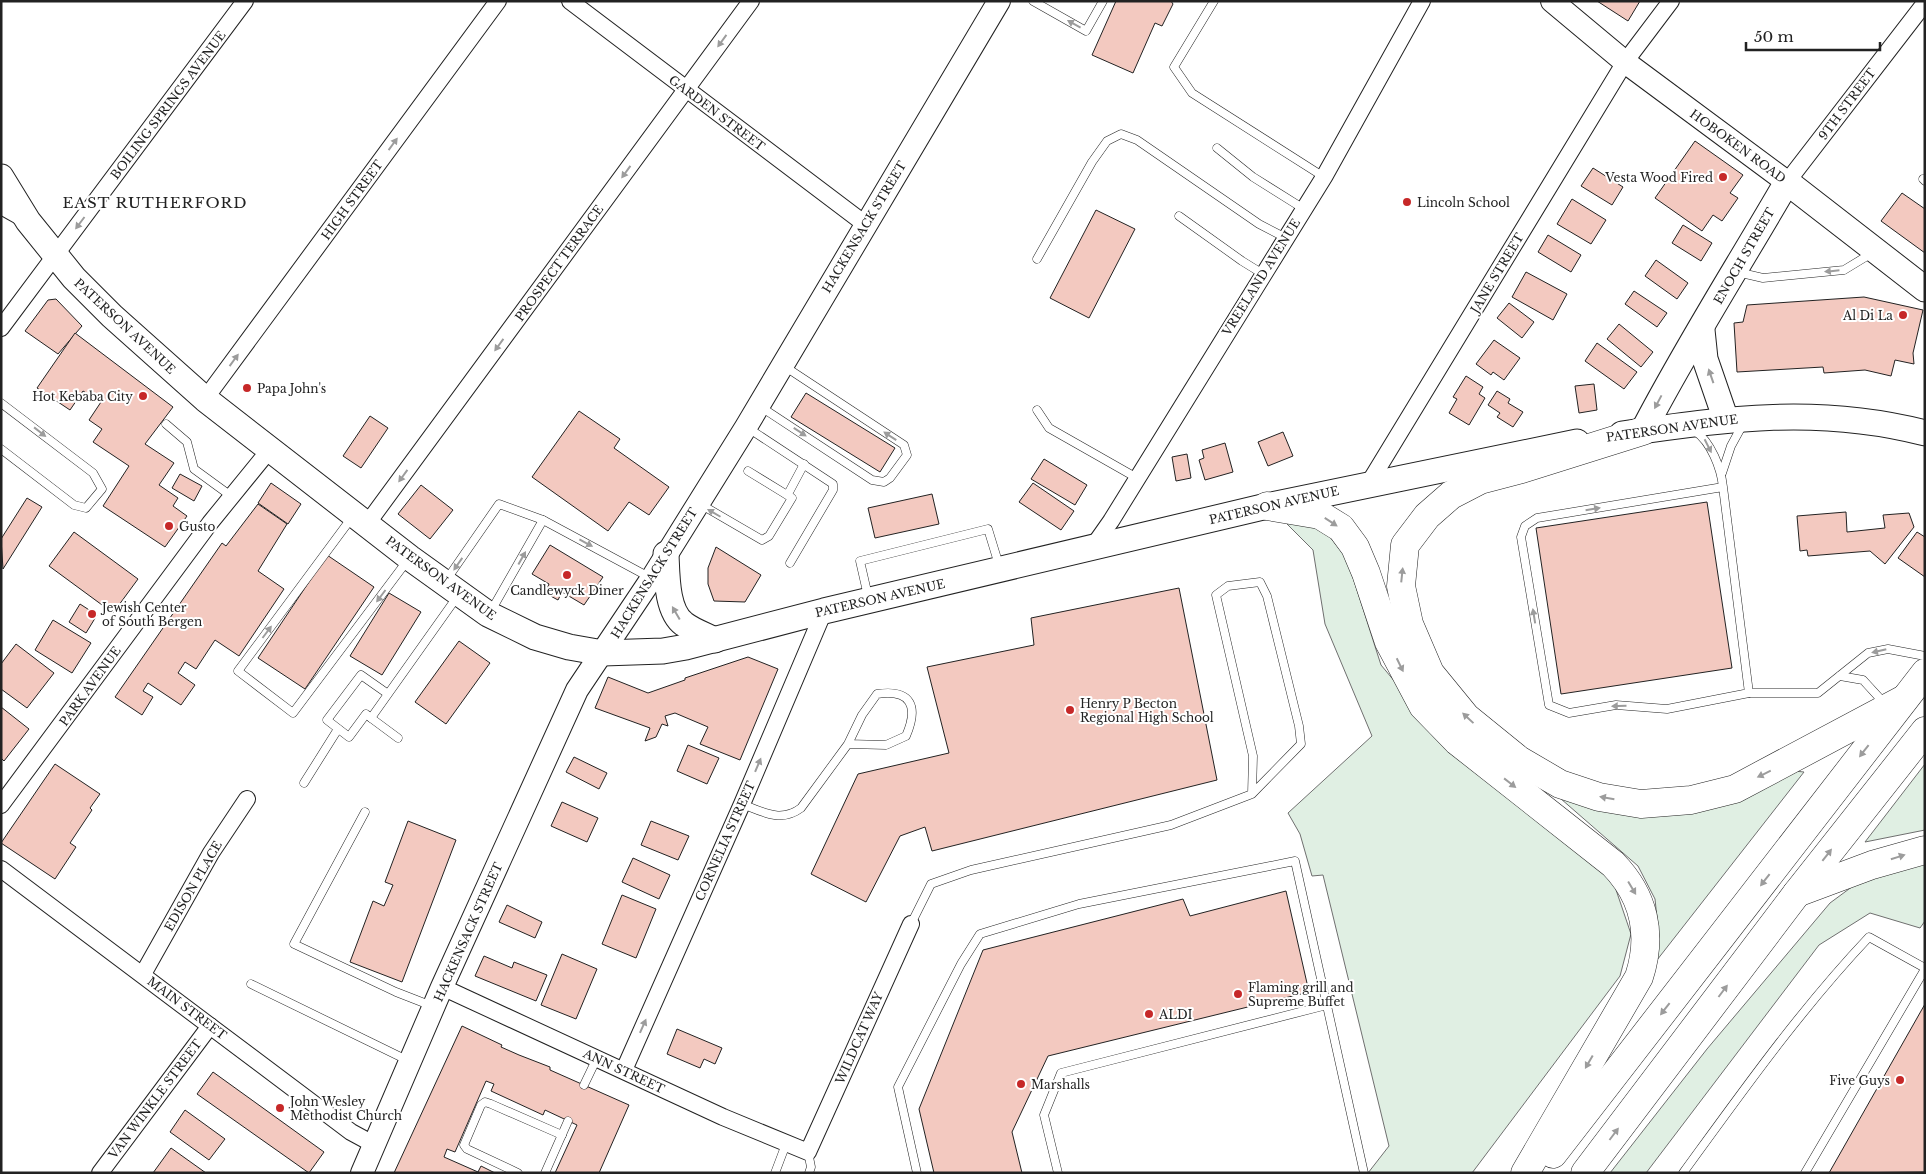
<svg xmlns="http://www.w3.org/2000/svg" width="1926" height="1174" font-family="'Libre Baskerville',serif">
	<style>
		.green { fill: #e0efe3; stroke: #6f6f6f }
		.building { fill: #f3c9c0; stroke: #222 }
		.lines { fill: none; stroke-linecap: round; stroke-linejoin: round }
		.lane-casing { stroke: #222; stroke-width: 9 }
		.street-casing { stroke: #222; stroke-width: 18 }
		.secondary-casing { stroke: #222; stroke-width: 24 }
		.primary-casing { stroke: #222; stroke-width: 27 }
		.highway-casing { stroke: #222; stroke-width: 29 }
		.lane { stroke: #fff; stroke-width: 8 }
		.street { stroke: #fff; stroke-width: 16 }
		.secondary { stroke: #fff; stroke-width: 22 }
		.primary { stroke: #fff; stroke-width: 25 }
		.highway { stroke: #fff; stroke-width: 28 }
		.oneway { fill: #9c9c9c }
		.poi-dot { fill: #c62828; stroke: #fff; stroke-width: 2 }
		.labels { text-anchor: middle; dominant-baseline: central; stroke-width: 4; stroke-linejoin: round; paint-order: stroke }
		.street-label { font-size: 12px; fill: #222; stroke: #fff }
		.poi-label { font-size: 12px; fill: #222; stroke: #fff; text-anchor: start }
		.quarter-label { font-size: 15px; letter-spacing: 1px; fill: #222; stroke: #fff }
	</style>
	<rect width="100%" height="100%" fill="#fff"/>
	<g class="green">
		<polygon points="1282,519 1320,524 1347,559 1381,665 1435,730 1612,878 1631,934 1620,976 1472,1173 1368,1173 1389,1146 1323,875 1312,876 1300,834 1288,813 1372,736 1325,624 1313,550"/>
		<polygon points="1925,764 1925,830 1865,842"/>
		<polygon points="1794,771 1804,772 1650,969 1659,937 1655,899 1638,866 1545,785 1594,801"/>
		<polygon points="1925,860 1925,921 1920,928 1870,913 1819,945 1646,1173 1610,1173 1707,1049 1830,903 1872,872"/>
	</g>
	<g class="building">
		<polygon points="1116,1 1171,1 1173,4 1162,26 1155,23 1133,73 1092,55"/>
		<polygon points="1597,1 1640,1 1628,21"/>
		<polygon points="1695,141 1743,175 1730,193 1738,198 1722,221 1713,215 1702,231 1655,198"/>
		<polygon points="1593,168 1623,187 1612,205 1581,186"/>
		<polygon points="1902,193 1925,209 1925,253 1881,221"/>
		<polygon points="1572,199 1606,220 1591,244 1557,224"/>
		<polygon points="1096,210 1135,229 1089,318 1050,298"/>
		<polygon points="1683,225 1712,243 1701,261 1672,243"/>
		<polygon points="1548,235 1581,255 1571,272 1538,252"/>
		<polygon points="1656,260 1688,283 1677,299 1645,276"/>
		<polygon points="1526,272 1567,294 1553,320 1512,297"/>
		<polygon points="1634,291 1667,313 1657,327 1625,304"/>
		<polygon points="1864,297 1923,310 1913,353 1914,364 1895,360 1891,376 1865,370 1824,373 1823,367 1737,372 1734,323 1743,322 1747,305"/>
		<polygon points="56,299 82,326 58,354 25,331 48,300"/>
		<polygon points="1509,303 1534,322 1522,338 1497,318"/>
		<polygon points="1619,324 1653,352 1641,367 1607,339"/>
		<polygon points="75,333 173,407 145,444 174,463 159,485 178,498 173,506 187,516 165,547 103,506 129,466 93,442 102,429 89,420 101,402 83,391 70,410 37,388"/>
		<polygon points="1494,340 1520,358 1504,380 1493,372 1491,375 1476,364"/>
		<polygon points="1597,343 1637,372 1624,389 1585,361"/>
		<polygon points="1466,376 1483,387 1479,394 1485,398 1469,425 1449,413 1457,399 1453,397"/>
		<polygon points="1594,384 1597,410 1579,413 1575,386"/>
		<polygon points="1497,391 1510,399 1508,403 1523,412 1513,427 1497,417 1500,413 1488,405"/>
		<polygon points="806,393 895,448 880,472 791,417"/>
		<polygon points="579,411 620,439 614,448 669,487 649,515 629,502 608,531 532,477"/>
		<polygon points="370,416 388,428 361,468 343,456"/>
		<polygon points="1283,432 1293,456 1268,466 1258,442"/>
		<polygon points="1225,443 1233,472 1205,480 1199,460 1204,458 1202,450"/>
		<polygon points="1187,454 1191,478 1176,481 1172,457"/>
		<polygon points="1044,459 1087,485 1075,505 1031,479"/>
		<polygon points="180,474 202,486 194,501 172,488"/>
		<polygon points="271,483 301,504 288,524 258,503"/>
		<polygon points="1033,483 1074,511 1061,530 1019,502"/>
		<polygon points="421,485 453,510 430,539 398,514"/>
		<polygon points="932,494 939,524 875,538 868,508"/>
		<polygon points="27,498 42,507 3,569 1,539"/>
		<polygon points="1707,502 1732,668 1561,694 1536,528"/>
		<polygon points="258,504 287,524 258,571 284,589 239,656 215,640 196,669 185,662 178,673 195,685 181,705 148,683 143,691 153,697 142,715 115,697 222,543 226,546"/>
		<polygon points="1846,512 1847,532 1885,528 1883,515 1909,513 1914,527 1885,564 1870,551 1808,556 1807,550 1800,551 1797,516"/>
		<polygon points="74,532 138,579 113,613 49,566"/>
		<polygon points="1917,532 1925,537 1925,577 1898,558"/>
		<polygon points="550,545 603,577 584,605 562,592 558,600 545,593 549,584 532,574"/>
		<polygon points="716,547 761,575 745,602 714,601 708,584 708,568"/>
		<polygon points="327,555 374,587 305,689 258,658"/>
		<polygon points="1179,588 1217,780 932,851 925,827 900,836 866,902 811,874 858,774 949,753 927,667 1034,645 1031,618"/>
		<polygon points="389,593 421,612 382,675 350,656"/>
		<polygon points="80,604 97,615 86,633 69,622"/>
		<polygon points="53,620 91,643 72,673 35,650"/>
		<polygon points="459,641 490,663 446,724 415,702"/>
		<polygon points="16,644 54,673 27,708 1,689 1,664"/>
		<polygon points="748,657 778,669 740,760 700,744 708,727 675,713 665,716 668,726 662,724 656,737 645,741 650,728 595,708 608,677 648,693 685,680 685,678"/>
		<polygon points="1,707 29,729 4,761 1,758"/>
		<polygon points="688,745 719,758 707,784 677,771"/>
		<polygon points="574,757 607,773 599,789 566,772"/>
		<polygon points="55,764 100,794 90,808 92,810 70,843 76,847 55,879 1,843"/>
		<polygon points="562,802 598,818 587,842 551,826"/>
		<polygon points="408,821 456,840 402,982 350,962 373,901 384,906 393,885 385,882"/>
		<polygon points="651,821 689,836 678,860 641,845"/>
		<polygon points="633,858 670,875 659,899 622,882"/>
		<polygon points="1286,891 1309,992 1048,1056 1012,1132 1022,1173 934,1173 919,1109 983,950 1183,899 1190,916"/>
		<polygon points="622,895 656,909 636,958 602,944"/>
		<polygon points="507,905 542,922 535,938 499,922"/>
		<polygon points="562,954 597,969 576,1019 541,1005"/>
		<polygon points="484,956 512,968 514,962 547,975 536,1001 475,976"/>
		<polygon points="1925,1004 1925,1172 1829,1173"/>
		<polygon points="462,1026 502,1045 501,1047 519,1055 550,1067 550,1070 629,1105 599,1173 555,1173 577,1125 545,1110 543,1115 491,1091 494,1084 486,1081 455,1152 447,1149 444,1157 478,1172 481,1166 495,1173 394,1173"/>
		<polygon points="677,1029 722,1048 715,1064 704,1059 700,1068 667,1054"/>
		<polygon points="213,1072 324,1152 309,1173 197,1094"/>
		<polygon points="185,1110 225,1139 209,1160 170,1132"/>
		<polygon points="171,1148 206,1173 153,1173"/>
	</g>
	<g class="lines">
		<defs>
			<g id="lane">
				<polyline points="1033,1 1086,31 1103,1"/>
				<polyline points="1214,1 1174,67 1192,93 1324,177"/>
				<polyline points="1217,148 1253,177 1304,209"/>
				<polyline points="1923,179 1925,181"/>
				<polyline points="1179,216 1242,261 1263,274"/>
				<polyline points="1037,259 1092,162 1107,141 1121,134 1137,140 1259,224 1286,238"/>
				<polyline points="1737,272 1763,278 1844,270 1872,253"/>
				<polyline points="1,403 93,473 102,489 86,508 74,505 1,449"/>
				<polyline points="761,407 872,480 884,482 890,478 907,455 904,445 784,366"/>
				<polyline points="1037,410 1049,428 1137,478"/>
				<polyline points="166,424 187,442 194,469 231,496"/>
				<polyline points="748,428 833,484 833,490 790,563"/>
				<path d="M1695 431C1711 442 1721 468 1723 487L1749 693 1667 709 1616 705 1569 713 1549 705 1521 537 1525 526 1537 518 1723 487"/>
				<polyline points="1722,473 1731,446 1743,424"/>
				<polyline points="788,494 804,464"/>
				<polyline points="700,504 762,540 769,536 792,498 748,471"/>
				<polyline points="353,516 238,671 293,713 407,561"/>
				<polyline points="543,520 649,577"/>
				<polyline points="447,579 499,504 543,520 491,611"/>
				<polyline points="868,596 860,561 988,529 999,565"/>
				<polyline points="1840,676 1863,680 1885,704"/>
				<polyline points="1749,693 1818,693 1868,653 1888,649 1925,656"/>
				<polyline points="388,694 361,675 327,720 349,737 366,714 371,718 457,597"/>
				<polyline points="371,718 398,738"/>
				<polyline points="304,783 338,729"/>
				<path d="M742 804C763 812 781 823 801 808L848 744 862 715 877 694C911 689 919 706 906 736L886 745 848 744"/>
				<polyline points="365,812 294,944 396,992 432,1006"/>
				<polyline points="911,924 931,884 971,870 1171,825 1252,794 1253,756 1216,595 1228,586 1260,582 1267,596 1299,726 1301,744 1252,794"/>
				<polyline points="251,984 409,1061"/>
				<polyline points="584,1085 597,1058"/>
				<polyline points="808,1152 811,1167 809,1173"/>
				<polyline points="518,1173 467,1149 464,1145 481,1105 485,1102 491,1104 562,1135"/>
				<polyline points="545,1173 568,1121"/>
				<polyline points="775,1173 786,1144"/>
				<polyline points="917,1173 898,1087 961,964 980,934 1079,904 1295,861 1364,1173"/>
				<polyline points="1058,1173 1044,1115 1061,1073 1327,1005"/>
				<path d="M1683 1173C1742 1092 1800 1010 1869 937L1925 968"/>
				<polyline points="1805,1173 1925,969"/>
			</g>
			<g id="street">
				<polyline points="570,1 865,224"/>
				<polyline points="1787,182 1925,3"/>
				<polyline points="1,206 26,220"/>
				<polyline points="1,328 245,1"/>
				<polyline points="205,399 498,1"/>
				<polyline points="1369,483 1625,62 1671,1"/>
				<polyline points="367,524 751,1"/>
				<polyline points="1092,548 1111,521 1324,177 1422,1"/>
				<polyline points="1,805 210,523 271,448"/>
				<polyline points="1,869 351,1132 375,1145"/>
				<polyline points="143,974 211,853 247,799"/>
				<polyline points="442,987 723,1117 808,1152 911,924"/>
				<polyline points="624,1070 742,804 824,611"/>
				<polyline points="100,1173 210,1026"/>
			</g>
			<g id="secondary">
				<polyline points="1552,1 1625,62 1787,182"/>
				<polyline points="362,1173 442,987 577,690 652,578 746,427 999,1"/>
			</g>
			<g id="primary">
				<polyline points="1,177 28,221 74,278 112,316 205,399 410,558 488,614 535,637 569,647 603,653 663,651 686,647 824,611 1267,506 1577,442"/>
				<polyline points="1702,330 1705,359 1726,420"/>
				<path d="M1643 431C1687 346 1739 265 1787 182L1925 289"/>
				<path d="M1622 434C1727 418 1820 406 1925 433"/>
				<path d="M666 554C667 574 666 611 684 624 693 631 705 635 715 640"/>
			</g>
			<g id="highway">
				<polyline points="1643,431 1522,469 1480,480 1451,495 1427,516 1405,545 1401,586 1409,624 1430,673 1466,717 1519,760 1560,784 1599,797 1641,804 1691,800 1735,789 1904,699"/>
				<path d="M1267 506 1320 515 1341 528 1355 547 1366 573 1389 642 1423 706 1457 741 1613 864C1644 896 1653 934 1639 977L1525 1173"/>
				<polyline points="1797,893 1872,865 1925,850"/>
				<polyline points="1553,1154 1925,673"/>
				<polyline points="1585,1173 1797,893 1925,731"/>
			</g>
		</defs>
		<use href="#lane" class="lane-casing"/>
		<use href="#street" class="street-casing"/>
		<use href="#secondary" class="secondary-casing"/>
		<use href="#primary" class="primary-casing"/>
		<use href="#highway" class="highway-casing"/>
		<use href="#lane" class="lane"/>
		<use href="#street" class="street"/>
		<use href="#secondary" class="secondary"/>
		<use href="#primary" class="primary"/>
		<use href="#highway" class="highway"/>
	</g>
	<defs><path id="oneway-solid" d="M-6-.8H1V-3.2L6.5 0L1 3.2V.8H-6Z" transform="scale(1.25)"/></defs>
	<g class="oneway">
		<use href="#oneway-solid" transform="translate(1074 24) rotate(-151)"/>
		<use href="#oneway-solid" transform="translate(722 41) rotate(126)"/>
		<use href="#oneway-solid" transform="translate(393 144) rotate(-54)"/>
		<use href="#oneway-solid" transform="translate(626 172) rotate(126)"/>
		<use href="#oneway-solid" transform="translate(80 223) rotate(127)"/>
		<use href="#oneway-solid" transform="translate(1832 271) rotate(174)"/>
		<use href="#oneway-solid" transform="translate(499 345) rotate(126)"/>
		<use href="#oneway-solid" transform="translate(234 360) rotate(-54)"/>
		<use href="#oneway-solid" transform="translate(1711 376) rotate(-109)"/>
		<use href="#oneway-solid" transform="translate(1658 402) rotate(118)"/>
		<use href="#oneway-solid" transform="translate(40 432) rotate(38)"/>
		<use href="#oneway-solid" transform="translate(800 432) rotate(33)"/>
		<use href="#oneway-solid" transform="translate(890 436) rotate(-147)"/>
		<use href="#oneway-solid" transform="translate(1708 446) rotate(63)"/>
		<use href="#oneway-solid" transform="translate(403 476) rotate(126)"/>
		<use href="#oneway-solid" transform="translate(1593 509) rotate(-9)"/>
		<use href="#oneway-solid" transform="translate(714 513) rotate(-150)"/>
		<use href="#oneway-solid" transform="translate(1331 522) rotate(33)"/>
		<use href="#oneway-solid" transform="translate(586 543) rotate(28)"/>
		<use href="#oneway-solid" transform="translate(522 558) rotate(-61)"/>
		<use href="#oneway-solid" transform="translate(458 564) rotate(125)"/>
		<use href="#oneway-solid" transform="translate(1402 575) rotate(-84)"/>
		<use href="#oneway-solid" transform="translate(381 596) rotate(127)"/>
		<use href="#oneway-solid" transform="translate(676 613) rotate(-120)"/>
		<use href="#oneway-solid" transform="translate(1534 616) rotate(-99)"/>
		<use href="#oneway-solid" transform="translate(267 632) rotate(-53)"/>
		<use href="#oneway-solid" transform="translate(1879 651) rotate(167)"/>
		<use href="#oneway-solid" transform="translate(1400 665) rotate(64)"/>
		<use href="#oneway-solid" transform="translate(1619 706) rotate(179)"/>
		<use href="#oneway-solid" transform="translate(1468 718) rotate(-137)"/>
		<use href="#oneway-solid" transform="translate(1864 751) rotate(128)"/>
		<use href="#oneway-solid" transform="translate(758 765) rotate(-67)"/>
		<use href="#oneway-solid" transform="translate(1764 774) rotate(154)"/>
		<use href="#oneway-solid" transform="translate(1510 783) rotate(38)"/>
		<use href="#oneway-solid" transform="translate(1607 798) rotate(-170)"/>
		<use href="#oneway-solid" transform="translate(1827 855) rotate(-52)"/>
		<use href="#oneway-solid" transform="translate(1898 857) rotate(-18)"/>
		<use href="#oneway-solid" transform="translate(1765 880) rotate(128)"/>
		<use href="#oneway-solid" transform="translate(1632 888) rotate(59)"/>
		<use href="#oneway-solid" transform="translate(1723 991) rotate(-53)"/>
		<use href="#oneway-solid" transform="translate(1665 1009) rotate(128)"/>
		<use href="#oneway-solid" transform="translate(643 1026) rotate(-66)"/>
		<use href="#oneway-solid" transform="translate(1589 1062) rotate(120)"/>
		<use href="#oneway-solid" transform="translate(1614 1134) rotate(-53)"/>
	</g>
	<g class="poi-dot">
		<circle cx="1723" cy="177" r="5"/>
		<circle cx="1407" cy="202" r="5"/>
		<circle cx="1903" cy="315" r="5"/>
		<circle cx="247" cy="388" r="5"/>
		<circle cx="143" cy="396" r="5"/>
		<circle cx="169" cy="526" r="5"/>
		<circle cx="567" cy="575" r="5"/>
		<circle cx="92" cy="614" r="5"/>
		<circle cx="1070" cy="710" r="5"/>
		<circle cx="1238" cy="994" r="5"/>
		<circle cx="1149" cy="1014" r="5"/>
		<circle cx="1900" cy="1080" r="5"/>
		<circle cx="1021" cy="1084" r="5"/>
		<circle cx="280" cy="1108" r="5"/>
	</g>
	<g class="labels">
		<g class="street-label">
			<text transform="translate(1847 104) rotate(-53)">9TH STREET</text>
			<text transform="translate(168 105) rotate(-53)">BOILING SPRINGS AVENUE</text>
			<text transform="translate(717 113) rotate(37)">GARDEN STREET</text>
			<text transform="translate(1738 146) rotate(36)">HOBOKEN ROAD</text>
			<text transform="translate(352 200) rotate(-54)">HIGH STREET</text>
			<text transform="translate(864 227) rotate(-59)">HACKENSACK STREET</text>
			<text transform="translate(1744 256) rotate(-60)">ENOCH STREET</text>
			<text transform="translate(559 263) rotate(-54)">PROSPECT TERRACE</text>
			<text transform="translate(1497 273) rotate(-59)">JANE STREET</text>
			<text transform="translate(1261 277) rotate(-58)">VREELAND AVENUE</text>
			<text transform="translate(125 326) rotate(43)">PATERSON AVENUE</text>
			<text transform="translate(1672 428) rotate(-8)">PATERSON AVENUE</text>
			<text transform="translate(1274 505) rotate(-13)">PATERSON AVENUE</text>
			<text transform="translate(654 573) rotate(-58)">HACKENSACK STREET</text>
			<text transform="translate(441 578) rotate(36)">PATERSON AVENUE</text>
			<text transform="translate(880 598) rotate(-13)">PATERSON AVENUE</text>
			<text transform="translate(90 686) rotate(-54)">PARK AVENUE</text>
			<text transform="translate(725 841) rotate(-66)">CORNELIA STREET</text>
			<text transform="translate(193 886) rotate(-60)">EDISON PLACE</text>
			<text transform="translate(468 932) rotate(-66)">HACKENSACK STREET</text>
			<text transform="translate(187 1008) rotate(37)">MAIN STREET</text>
			<text transform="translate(859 1038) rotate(-66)">WILDCAT WAY</text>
			<text transform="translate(624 1071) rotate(25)">ANN STREET</text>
			<text transform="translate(155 1099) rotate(-53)">VAN WINKLE STREET</text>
		</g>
		<g class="poi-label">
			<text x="1713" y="177" text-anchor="end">Vesta Wood Fired</text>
			<text x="1417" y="202">Lincoln School</text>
			<text x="1893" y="315" text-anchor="end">Al Di La</text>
			<text x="257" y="388">Papa John's</text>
			<text x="133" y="396" text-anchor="end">Hot Kebaba City</text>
			<text x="179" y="526">Gusto</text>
			<text x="567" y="590" text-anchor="middle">Candlewyck Diner</text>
			<text x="102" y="607">Jewish Center<tspan x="102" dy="14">of South Bergen</tspan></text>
			<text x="1080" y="703">Henry P Becton<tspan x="1080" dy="14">Regional High School</tspan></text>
			<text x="1248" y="987">Flaming grill and<tspan x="1248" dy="14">Supreme Buffet</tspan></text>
			<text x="1159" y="1014">ALDI</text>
			<text x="1890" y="1080" text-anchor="end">Five Guys</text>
			<text x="1031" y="1084">Marshalls</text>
			<text x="290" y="1101">John Wesley<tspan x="290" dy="14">Methodist Church</tspan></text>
		</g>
		<g class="quarter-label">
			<text x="155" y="202">EAST RUTHERFORD</text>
		</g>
	</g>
	<rect width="1926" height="1174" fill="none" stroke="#222222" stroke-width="5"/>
	<path d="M1746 42v8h134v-8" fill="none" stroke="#222222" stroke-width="2.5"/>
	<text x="1754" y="42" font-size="15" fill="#222222" stroke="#ffffff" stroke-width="4" paint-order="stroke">50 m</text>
</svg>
